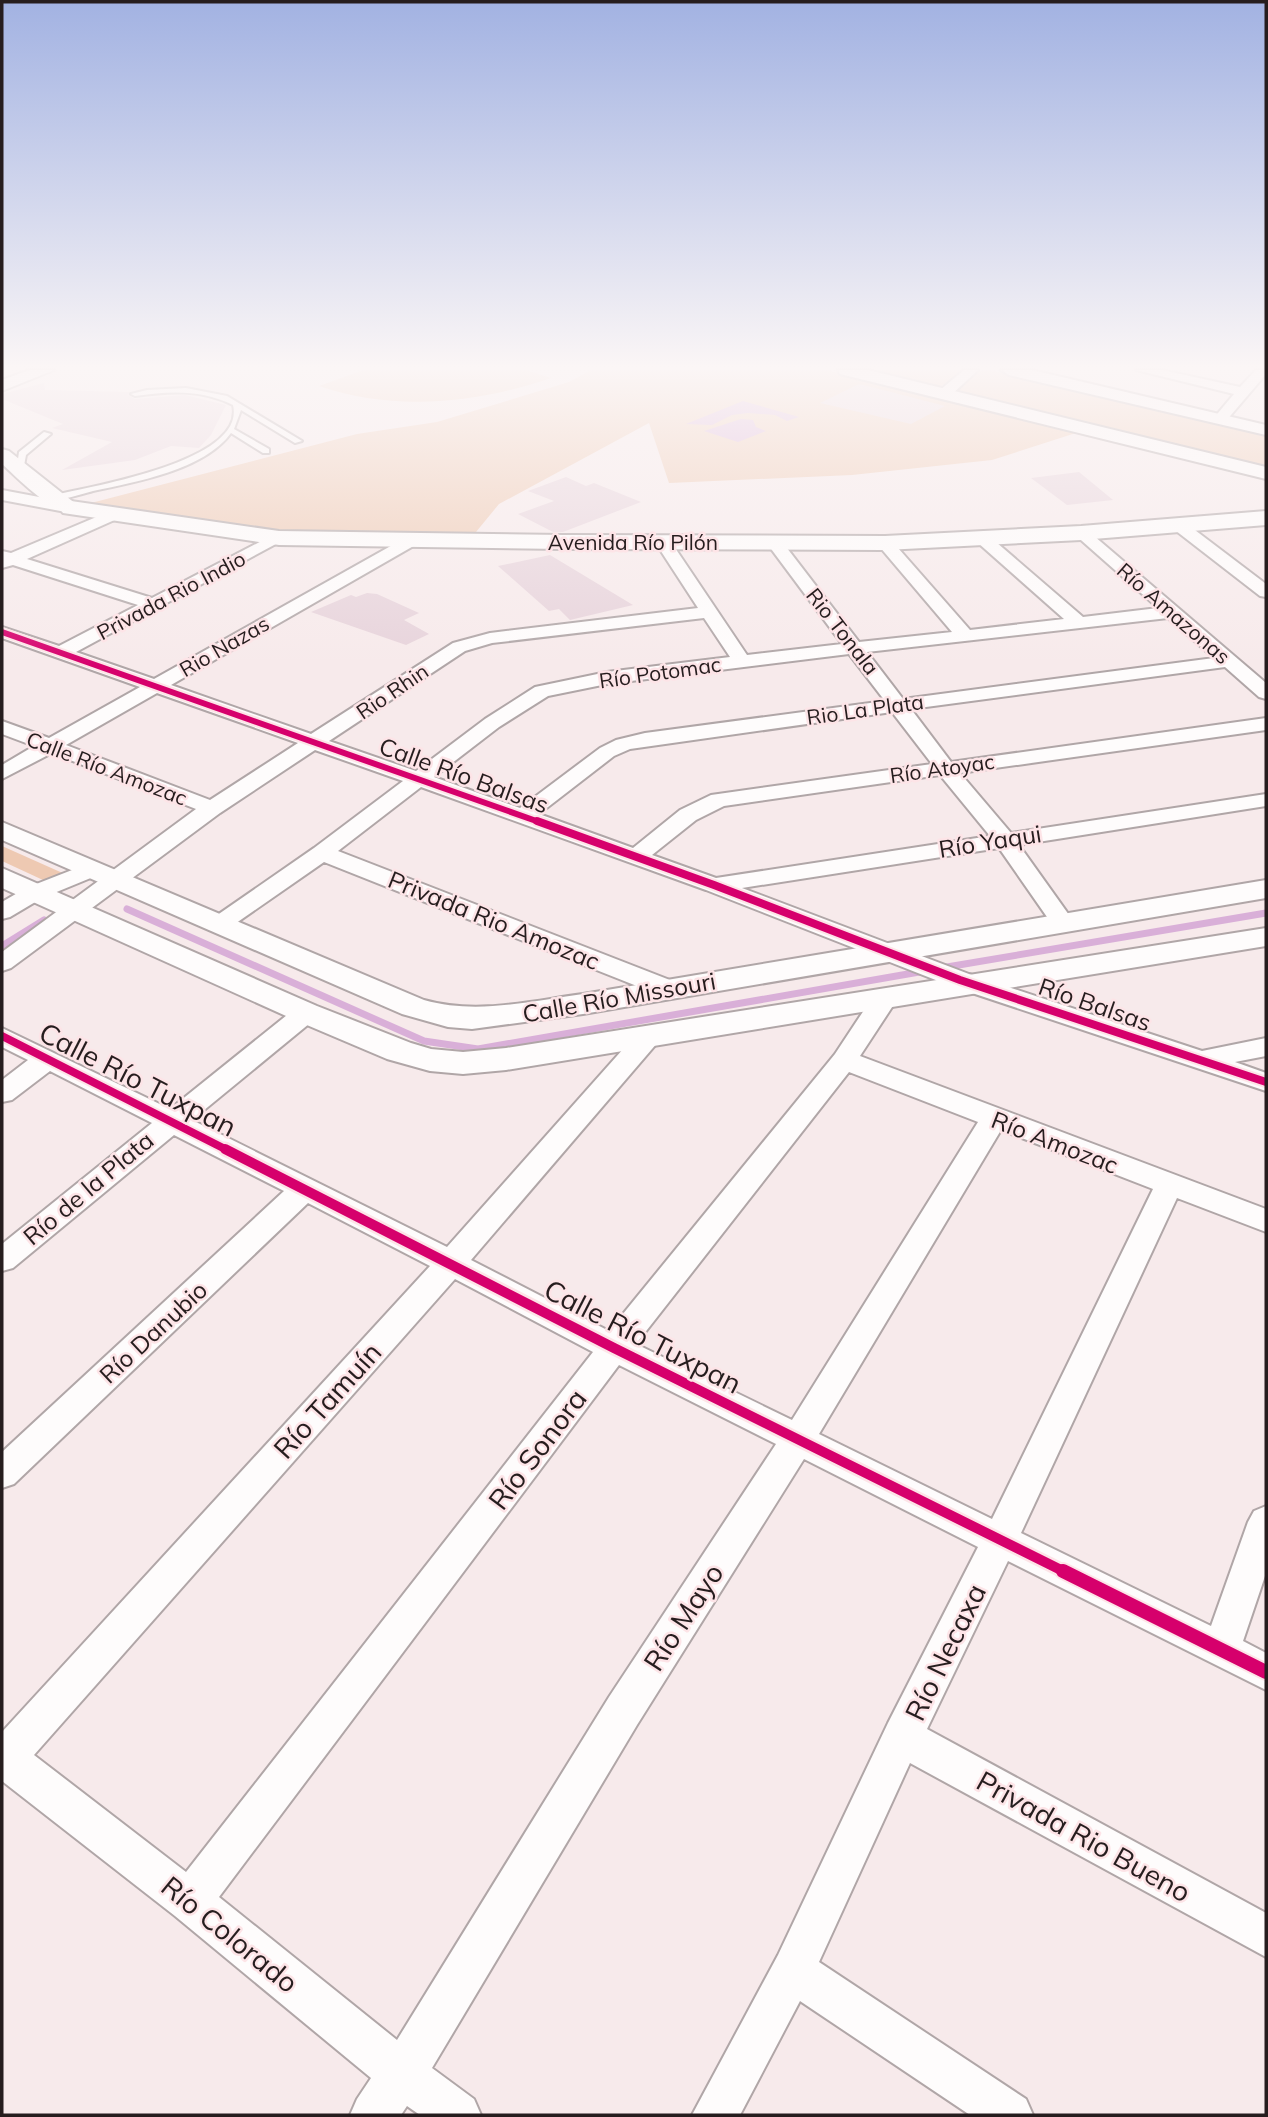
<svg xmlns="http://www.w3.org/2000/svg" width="1268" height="2117" font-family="Mulish,sans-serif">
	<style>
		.green { fill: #eec9b2 }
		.water { fill: #d9afd8 }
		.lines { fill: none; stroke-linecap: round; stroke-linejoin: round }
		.stream { stroke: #d9afd8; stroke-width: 7 }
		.building { fill: #e7d3db }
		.service-casing { stroke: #b0a6a7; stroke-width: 4 }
		.minor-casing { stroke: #b0a6a7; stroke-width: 4 }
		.tertiary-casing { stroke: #b0a6a7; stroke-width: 4 }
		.secondary-casing { stroke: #b0a6a7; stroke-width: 4 }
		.service { fill: #fefcfc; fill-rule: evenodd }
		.minor { fill: #fefcfc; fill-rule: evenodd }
		.tertiary { fill: #fefcfc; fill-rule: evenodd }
		.secondary { fill: #fefcfc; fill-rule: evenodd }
		.cycleway-far3-casing { stroke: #fde4e7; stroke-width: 10 }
		.cycleway-far2-casing { stroke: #fde4e7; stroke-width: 12 }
		.cycleway-far1-casing { stroke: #fde4e7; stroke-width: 15 }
		.cycleway-casing { stroke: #fde4e7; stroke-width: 18 }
		.cycleway-far3 { stroke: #d6006c; stroke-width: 6 }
		.cycleway-far2 { stroke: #d6006c; stroke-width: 8 }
		.cycleway-far1 { stroke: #d6006c; stroke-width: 10 }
		.cycleway { stroke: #d6006c; stroke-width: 14 }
		.labels { text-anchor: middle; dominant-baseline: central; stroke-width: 5; stroke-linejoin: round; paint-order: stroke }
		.far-street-label { font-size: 21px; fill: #261d1e; stroke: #fde4e7 }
		.street-label { font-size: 24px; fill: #261d1e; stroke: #fde4e7 }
		.near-street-label { font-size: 28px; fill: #261d1e; stroke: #fde4e7 }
	</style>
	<rect width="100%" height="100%" fill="#f7eaeb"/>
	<g class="green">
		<path d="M364 370H526L551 378C477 403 394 412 319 386Z"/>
		<polygon points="591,370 826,370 1079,432 992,460 852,475 669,483 649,423 499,504 476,532 297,533 91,503 357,434 437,422 569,382"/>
		<polygon points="851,370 964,370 939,388"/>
		<polygon points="990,370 1266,434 1266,472 955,396 952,392 980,371"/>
		<polygon points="2,846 67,875 43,880 2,861"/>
	</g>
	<g class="water">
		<polygon points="743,401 799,417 787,421 775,415 748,413 732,415 712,425 686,424"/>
		<polygon points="741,419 753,420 756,427 766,431 738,442 704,431"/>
	</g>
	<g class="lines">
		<g class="stream">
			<polyline points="127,909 424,1041 478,1049 925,971"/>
			<polyline points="2,946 44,920"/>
			<polyline points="941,968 1266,913"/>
		</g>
	</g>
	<g class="building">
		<polygon points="44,383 45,390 130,392 128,395 135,399 185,395 226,405 211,435 199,448 171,446 135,460 62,470 112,442 52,428 63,424 2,399 2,394"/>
		<polygon points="859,384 891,392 945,406 911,424 820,403"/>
		<polygon points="1079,472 1113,500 1067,505 1031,478"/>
		<polygon points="566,477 586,486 594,483 641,502 563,532 553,532 518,514 554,501 528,491"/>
		<polygon points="550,555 633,605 570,620 559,609 549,611 498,566"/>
		<polygon points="367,593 377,594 419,613 404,620 429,634 406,645 311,612 351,595 356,597"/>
	</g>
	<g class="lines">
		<defs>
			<g id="service">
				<path d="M186 388 227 396 302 441 295 443 241 410 234 429 269 449V453H263L231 433C204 470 136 482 93 491 79 495 64 500 50 500V496C87 487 247 462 233 405 201 389 169 391 135 396L131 394 147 390Z"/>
				<polygon points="44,432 51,434 26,455 23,471 16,473 19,452"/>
			</g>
			<g id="minor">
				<polygon points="964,370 978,370 949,397 939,397 939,391"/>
				<polygon points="1136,370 1162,370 1240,387 1256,370 1266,370 1266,374 1225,422 1220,423 1213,419 1234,394"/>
				<polygon points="2,490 71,503 79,508 71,513 2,500"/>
				<path d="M113 510 121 515 119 518 27 559 152 598 273 535H285L287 538 76 652 154 679 405 538H417L419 541 417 544 171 685 311 734 453 643 490 633 698 608 655 542 663 537 669 539 747 655 842 644 766 542 774 537 780 539 859 642 952 632 879 546 877 543 879 540H891L970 630 1064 619 977 542 975 539 977 536H989L1083 617 1158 608 1073 533 1075 530H1087L1266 683V699L1259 697 1225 667 911 709 951 762 1266 718V730L960 773 1011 833 1266 794V806L1019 845 1074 922 1070 927H1054L999 848 742 888 969 974 1202 1051 1266 1038V1056L1235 1062 1266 1073V1091L951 986 706 890 421 787 338 851 675 982 678 988 675 994 666 996 657 994 324 862 229 928H213L209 923 213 918 314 848 403 781 315 750 220 813 11 968 2 971V952L196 809 52 753 2 779V765L34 746 2 734V721L49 738 140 687 2 638V627L59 646 138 605 13 565 2 568V551L11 553ZM704 618 730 657 607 672 535 687 485 719 416 771 329 741 465 651 492 643ZM1168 618 1214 658 903 699 867 652ZM849 654 885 701 645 733 616 740 600 748 520 808 434 777 499 727 548 696 607 684ZM157 693 298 743 210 800 66 745ZM892 712 932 764 711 795 680 810 633 848 539 814 614 756 630 749ZM940 775 990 836 716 878 652 855 696 820 724 806Z"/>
				<polygon points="1177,519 1183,521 1266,584 1266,597 1260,596 1171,527 1169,524 1171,521"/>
				<polygon points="90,863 98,865 101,870 98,875 42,898 10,917 2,919 2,902 26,888"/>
				<path d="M885 990 894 992 898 998 860 1056 1266 1209V1232L1177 1198 1021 1533 1211 1626 1248 1522 1254 1511 1266 1506V1573L1243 1641 1266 1653V1690L1008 1561 927 1729 1266 1913V1957L910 1763 819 1962 1026 2099 1033 2115H970L800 2001 740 2115H692L778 1955 888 1723 978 1547 804 1459 637 1725 432 2068 474 2099 481 2115H420L407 2106 401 2115H350L357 2099 371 2078 175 1916 2 1781V1732L430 1266 308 1203 14 1484 2 1488V1452L284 1191 174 1135 13 1268 2 1271V1244L152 1123 50 1071 12 1100 2 1102V1080L28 1060 2 1047V1028L170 1109 297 1007 306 1005 315 1007 319 1013 315 1019 192 1120 447 1247 640 1030 649 1028 658 1030 662 1036 658 1042 471 1260 609 1331 835 1054 876 992ZM849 1072 978 1122 792 1420 636 1344ZM1001 1130 1153 1189 992 1519 819 1434ZM455 1279 593 1352 186 1872 34 1755ZM619 1365 776 1444 609 1697 397 2040 219 1897Z"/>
			</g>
			<g id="tertiary">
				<polygon points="29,370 54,370 2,391 2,380"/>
				<polygon points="838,370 868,370 1266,467 1266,479 840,374"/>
				<polygon points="1001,370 1032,370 1266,425 1266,435 1009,375"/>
				<path d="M2 449 9 451 81 508 78 512C55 518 19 479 2 464Z"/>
				<path d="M2 822 424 1000C477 1015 530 1001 583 994L1266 880V898L583 1014 472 1029 448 1027 402 1014 2 840Z"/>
				<polygon points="2,868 317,1006 411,1043 431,1049 463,1052 506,1048 1266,928 1266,946 506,1070 463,1074 430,1071 387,1059 295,1020 2,888"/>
			</g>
			<polygon id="secondary" points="71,501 279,531 563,535 885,536 1081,526 1266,511 1266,525 1081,540 885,550 563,549 279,545 63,513 59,508 63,503"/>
		</defs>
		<use href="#service" class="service-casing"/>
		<use href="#minor" class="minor-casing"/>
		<use href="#tertiary" class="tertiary-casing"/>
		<use href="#secondary" class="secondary-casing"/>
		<use href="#service" class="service"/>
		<use href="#minor" class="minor"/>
		<use href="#tertiary" class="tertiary"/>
		<use href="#secondary" class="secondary"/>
		<defs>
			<polyline id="cycleway-far3" points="2,632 542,823"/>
			<g id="cycleway-far2">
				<polyline points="537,821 714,885 960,980 1266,1082"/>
				<polyline points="2,1036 229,1151"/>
			</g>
			<polyline id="cycleway-far1" points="225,1149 614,1348 1067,1573"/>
			<polyline id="cycleway" points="1063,1571 1266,1672"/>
		</defs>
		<use href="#cycleway-far3" class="cycleway-far3-casing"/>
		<use href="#cycleway-far2" class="cycleway-far2-casing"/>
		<use href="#cycleway-far1" class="cycleway-far1-casing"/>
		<use href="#cycleway" class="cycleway-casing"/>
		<use href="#cycleway-far3" class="cycleway-far3"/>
		<use href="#cycleway-far2" class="cycleway-far2"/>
		<use href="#cycleway-far1" class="cycleway-far1"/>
		<use href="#cycleway" class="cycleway"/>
	</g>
	<linearGradient id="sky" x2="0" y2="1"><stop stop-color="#a2b2e2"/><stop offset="0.55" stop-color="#fbf6f6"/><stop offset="1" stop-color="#fbf6f6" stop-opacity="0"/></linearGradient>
	<rect width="1268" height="667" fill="url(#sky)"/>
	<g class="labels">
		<g class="far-street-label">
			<text x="633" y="542">Avenida Río Pilón</text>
			<text transform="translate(171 595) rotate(-28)">Privada Rio Indio</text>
			<text transform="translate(1174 613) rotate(41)">Río Amazonas</text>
			<text transform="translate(843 631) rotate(52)">Rio Tonala</text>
			<text transform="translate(224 646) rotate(-30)">Rio Nazas</text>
			<text transform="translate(660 672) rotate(-8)">Río Potomac</text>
			<text transform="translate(392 691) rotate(-34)">Rio Rhin</text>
			<text transform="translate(865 709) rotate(-8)">Rio La Plata</text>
			<text transform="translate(107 768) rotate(21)">Calle Río Amozac</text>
			<text transform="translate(942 768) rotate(-8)">Río Atoyac</text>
		</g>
		<g class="street-label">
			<text transform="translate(464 775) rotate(20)">Calle Río Balsas</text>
			<text transform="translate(990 841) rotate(-9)">Río Yaqui</text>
			<text transform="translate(494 920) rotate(22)">Privada Rio Amozac</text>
			<text transform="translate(619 997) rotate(-10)">Calle Río Missouri</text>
			<text transform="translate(1095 1004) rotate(19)">Río Balsas</text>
			<text transform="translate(1055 1142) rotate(21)">Río Amozac</text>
			<text transform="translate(88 1188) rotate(-40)">Río de la Plata</text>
			<text transform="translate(153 1332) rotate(-43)">Río Danubio</text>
		</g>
		<g class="near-street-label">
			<text transform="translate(138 1079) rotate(27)">Calle Río Tuxpan</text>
			<text transform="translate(643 1336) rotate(27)">Calle Río Tuxpan</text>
			<text transform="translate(327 1400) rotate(-48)">Río Tamuín</text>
			<text transform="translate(537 1449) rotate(-53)">Río Sonora</text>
			<text transform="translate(683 1617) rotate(-57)">Río Mayo</text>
			<text transform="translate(945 1652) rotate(-64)">Río Necaxa</text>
			<text transform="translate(1084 1836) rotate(29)">Privada Rio Bueno</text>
			<text transform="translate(230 1934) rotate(39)">Río Colorado</text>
		</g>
	</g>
	<rect width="1268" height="2117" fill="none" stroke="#261d1e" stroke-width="7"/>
</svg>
